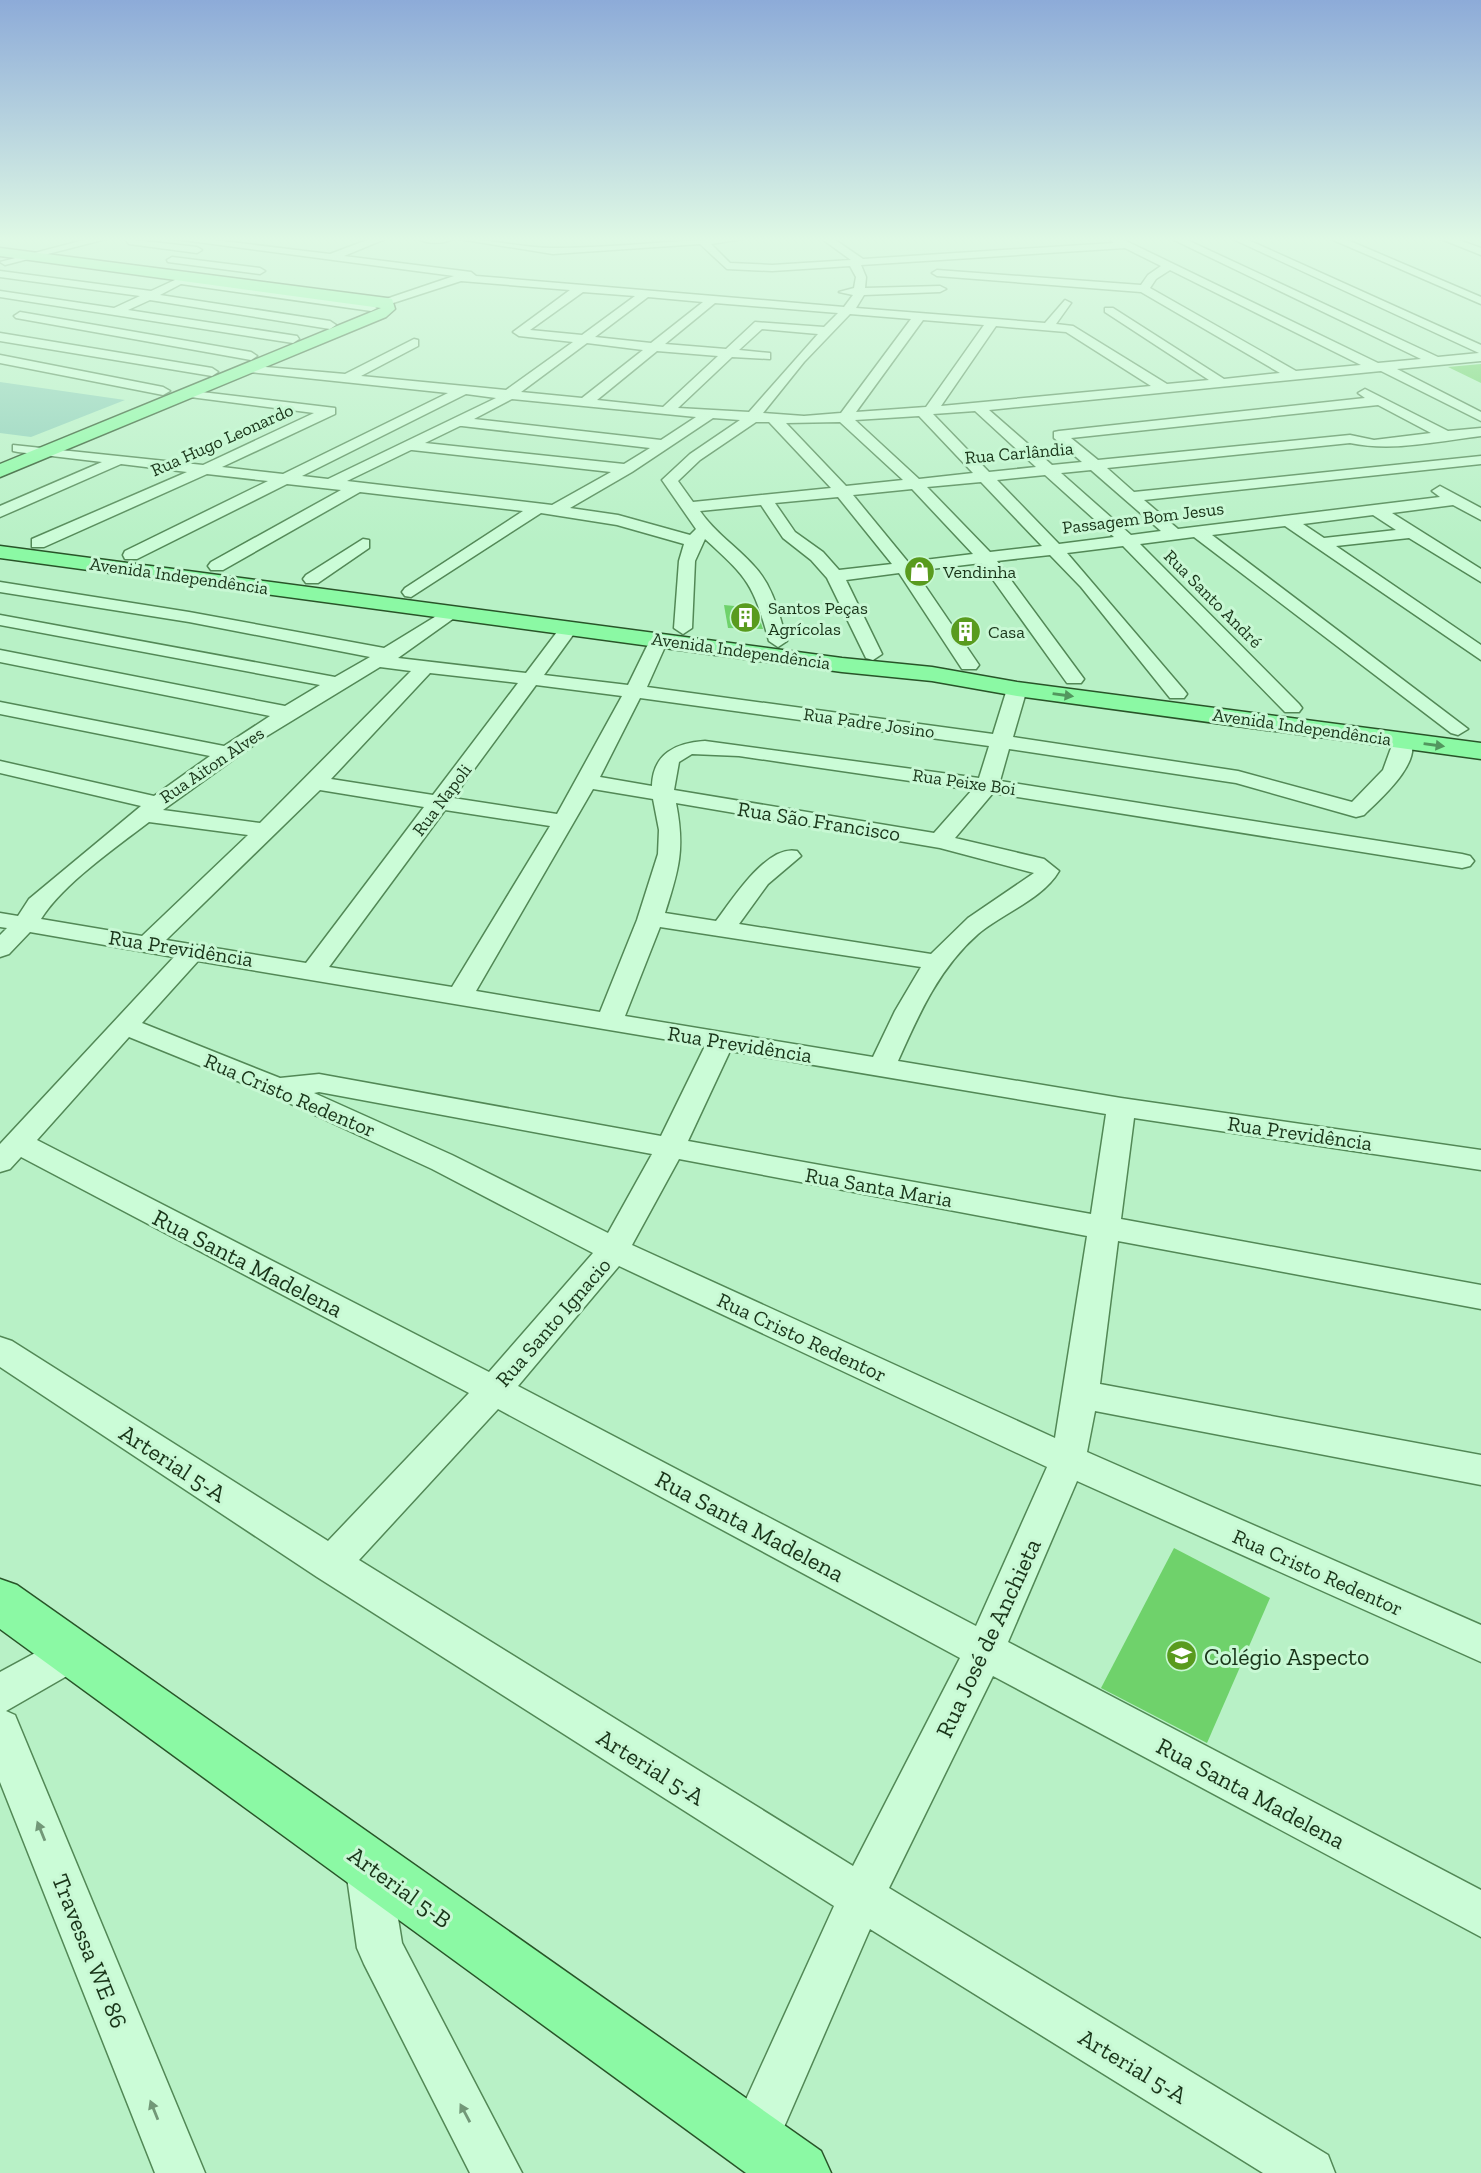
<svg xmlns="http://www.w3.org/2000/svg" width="1481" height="2173" font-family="'Zilla Slab',serif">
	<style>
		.green { fill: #8ccfb8 }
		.building { fill: #6fd26b }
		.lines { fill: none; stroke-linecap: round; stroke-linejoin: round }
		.minor-casing { stroke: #528856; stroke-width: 3 }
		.major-casing { stroke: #285428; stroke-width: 3 }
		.minor { fill: #cbfcd7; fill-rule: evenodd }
		.major { fill: #8bf9a4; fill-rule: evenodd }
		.oneway { fill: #52975e }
		.oneway2 { fill: #729878 }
		.labels { text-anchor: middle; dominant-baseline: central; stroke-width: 6; stroke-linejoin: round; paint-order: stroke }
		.far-street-label { font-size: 18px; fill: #193519; stroke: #c8f8d4 }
		.far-poi-label { font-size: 18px; fill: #193519; stroke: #c8f8d4; text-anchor: start }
		.street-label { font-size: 21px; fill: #193519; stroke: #c8f8d4 }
		.near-street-label { font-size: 24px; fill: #193519; stroke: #c8f8d4 }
		.near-poi-label { font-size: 24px; fill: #193519; stroke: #c8f8d4; text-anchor: start }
	</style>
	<rect width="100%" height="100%" fill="#b8f1c6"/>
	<polygon class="green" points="0,382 125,400 31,437 0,433"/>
	<g class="building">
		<polygon points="1481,364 1481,383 1448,367"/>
		<polygon points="724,605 756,608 763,629 728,628"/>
		<polygon points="1174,1548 1270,1598 1207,1743 1101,1688"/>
	</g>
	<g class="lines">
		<defs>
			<g id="minor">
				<polygon points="88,239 106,239 5,265 0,262"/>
				<polygon points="125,239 197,247 202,250 197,253 129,244"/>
				<path d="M175 239H205L330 254 370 239H385L344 256 471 272 476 276 844 307 853 295 839 292 854 288 856 277 850 266 772 271 727 269 700 244 553 254 459 239C491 239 523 248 555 248 617 248 680 239 742 239L711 244 730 263 772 265 851 260 822 239H834L863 259 1114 243 1109 239H1122L1378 363 1421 359 1172 239H1185L1438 357 1479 353 1233 239H1246L1481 345V361L1397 369 1481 412V421L1381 371 989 410 1052 465 1082 462 1054 438V432L1059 431 1365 398 1358 393 1365 389 1448 431 1481 428V436C1439 441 1393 452 1350 443L1107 468 1134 492 1481 456V464L1144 500 1178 529 1440 497 1432 491 1440 486 1481 508V520L1453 505 1392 513 1481 569V582L1409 538 1336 546 1481 645V660L1285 526 1212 535 1468 729 1458 735 1451 733 1194 537 1140 544 1299 704 1302 708 1299 712H1285L1123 546 1067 553 1184 690 1187 694 1184 698H1170L1081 587 1050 555 997 561 1084 679 1081 683H1067L981 563 915 571 979 665 976 669H962L899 573 846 580 882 654 873 660 866 658 827 578 811 560 783 538 761 505 700 511C715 533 736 546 754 566 774 587 779 615 787 641L778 647 769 641C753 584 749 579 705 539L695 561 692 628 683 634 674 628 679 561 684 544 617 525 541 513 411 597 405 596 402 592 405 588 523 511 360 492 223 570H211L208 566 211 562 341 490 287 484 137 559H125L123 555 125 551 268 481 207 474 44 547H32V539L187 472 121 464 0 517V506L102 462 18 452 13 451V445L203 465 314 413 190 397 185 396V390L335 408V414L222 467 283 474 448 393 249 372 243 368 244 365 345 374 414 339 418 340V346L361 376 506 390 573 342 519 336 513 332 570 290 461 281 387 305 383 304V300L454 276ZM1125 248 1161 266 1148 275 1141 285 937 270 932 273 937 276 1141 292 1280 373 1224 379 1113 308H1105V312L1209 380 1167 384 1073 326 1056 324 1071 303 1065 300 1045 323 856 308 864 295 940 292 946 289 940 286 865 288 866 277 861 265ZM1170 270 1361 365 1296 371 1150 288 1156 279ZM583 292 635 296 582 335 530 330ZM648 297 703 302 651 343 595 337ZM715 303 838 313 824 327 755 322 726 349 665 344ZM850 314 911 319 841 413 804 416 763 413 804 362ZM923 320 984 325 926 407 856 412ZM996 326 1066 332 1151 386 941 406ZM762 329 818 334 749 412 678 408 732 357 770 359V353L739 350ZM587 343 643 350 582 398 521 392ZM657 351 718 356 663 407 597 400ZM466 394 496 398 328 479 302 476ZM512 399 696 417 661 440 474 419ZM1378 405 1431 433 1374 440 1350 435 1098 460 1071 438ZM975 411 1036 467 989 472 933 414ZM919 416 973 473 919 479 855 420ZM713 418 740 420 690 454 662 480 696 529 690 535 618 515 570 508 632 472ZM756 422H769L831 488 693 502 678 481 700 460ZM840 422 903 480 846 486 786 423ZM460 426H462L650 448 624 464 425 443ZM411 450H412L611 472 552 505 347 481ZM1091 470 1161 531 1131 535 1061 473ZM1045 475 1114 537 1059 544 997 480ZM981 482 1042 546 990 552 927 487ZM912 489 973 554 908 562 853 495ZM838 497 892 564 839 570 823 552 795 532 775 503ZM1373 515 1396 530 1324 538 1303 524Z"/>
				<path d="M419 239H452C445 244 426 244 419 239Z"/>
				<polygon points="1331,239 1345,239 1481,297 1481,304"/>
				<polygon points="1441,239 1456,239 1481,248 1481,255"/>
				<polygon points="172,257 260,268 265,271 260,274 168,262 167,260"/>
				<polygon points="0,271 151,291 190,273 195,276 192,279 371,305 377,308 371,311 181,284 160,295 330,321 336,325 330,329 150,300 128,310 297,336 299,339 293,343 0,297 0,291 114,308 140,296 0,277"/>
				<polygon points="20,312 251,352 257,356 251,360 16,318 14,316"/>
				<polygon points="0,333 212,368 218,372 212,376 0,341"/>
				<polygon points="0,355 163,387 170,391 163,395 0,363"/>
				<polygon points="363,539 369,540 369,548 318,583 306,583 303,579 306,575"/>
				<path d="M0 582 189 612 384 648 451 607 457 608 460 612 457 616 398 658 526 673 563 624 569 622 578 628 544 675 628 685 650 640 659 634 668 640 647 687 993 734 1007 689 1017 683 1027 689 1013 737 1238 771 1352 802 1383 770 1395 737H1409C1425 761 1379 800 1364 815L1356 817 1236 783 1009 749 1000 781 1462 854 1470 856 1474 861 1470 866 1462 868 993 793 955 838 1044 859 1059 871C1043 899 1003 913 978 934 939 968 919 1014 898 1061L1121 1098 1481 1150V1170L1134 1118 1121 1219 1481 1285V1309L1118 1241 1100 1384 1481 1455V1485L1095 1411 1087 1452 1481 1625V1662L1077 1481 1008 1642 1481 1890V1937L993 1676 889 1888 1328 2155 1335 2173H1263L870 1929 771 2157 753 2164 735 2157 728 2139 834 1906 317 1577 0 1367V1337L12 1341 328 1541 469 1393 21 1157 10 1169 0 1172V1144L174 957 30 932 9 954 0 957V935L7 928 0 927V913L18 916 29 899 141 806 0 773V761L154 796 210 756 0 714V702L224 746 270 716 0 662V650L285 706 320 685 0 625V615L335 677 370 657 189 622 0 592ZM380 667 411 671 260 823 163 810 262 739ZM430 673 518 683 433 795 331 779ZM536 685 622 696 557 814 453 798ZM640 698 989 746 979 778 705 741C676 743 653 753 652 786L600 777ZM692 754 739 756 972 790 934 833 674 790 679 762ZM593 789 653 799 659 830 658 854 637 920 600 1012 476 991ZM320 790 424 807 306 963 166 940ZM676 803 940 848 1034 873 968 918 931 954 739 924 768 884 801 856 797 851C767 844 732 900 716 921L665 913C679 869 685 849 676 803ZM445 810 550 826 452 987 329 967ZM149 822 248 835 142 936 41 919C63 884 115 848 149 822ZM660 927 921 967 895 1011 873 1057 625 1016ZM198 961 705 1046 661 1136 319 1074 280 1078 142 1023ZM129 1037 267 1093 432 1169 593 1253 489 1372 37 1140ZM730 1051 1106 1114 1091 1214 688 1141ZM319 1092 652 1154 608 1233 452 1155 314 1093ZM679 1159 1087 1236 1055 1438 632 1245ZM619 1266 1047 1467 976 1626 518 1386ZM498 1409 960 1658 853 1866 359 1560Z"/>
				<polygon points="72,1633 86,1639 92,1652 86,1665 6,1711 15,1715 205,2173 155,2173 0,1782 0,1672"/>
				<polygon points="367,1841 383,1847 389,1863 402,1943 522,2173 470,2173 364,1964 357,1948 345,1863 351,1847"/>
			</g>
			<g id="major">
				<polygon points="0,248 387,298 392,299 395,309 386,317 0,477 0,464 381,308 0,256"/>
				<polygon points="0,546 842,658 932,667 1017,682 1481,743 1481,759 1017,696 932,681 842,672 0,558"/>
				<polygon points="0,1579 17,1585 821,2151 831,2173 746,2173 0,1629"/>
			</g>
		</defs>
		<use href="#minor" class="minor-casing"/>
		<use href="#major" class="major-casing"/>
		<use href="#minor" class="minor"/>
		<use href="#major" class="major"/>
	</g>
	<defs><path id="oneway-solid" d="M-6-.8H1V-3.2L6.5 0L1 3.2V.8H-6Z" transform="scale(1.75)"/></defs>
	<g class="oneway">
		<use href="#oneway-solid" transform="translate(1063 695) rotate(8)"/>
		<use href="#oneway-solid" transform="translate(1434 745) rotate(8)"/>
	</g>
	<g class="oneway2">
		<use href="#oneway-solid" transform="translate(41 1831) rotate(-112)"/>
		<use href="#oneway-solid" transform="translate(154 2110) rotate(-112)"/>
		<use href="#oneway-solid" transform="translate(465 2113) rotate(-118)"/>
	</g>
	<linearGradient id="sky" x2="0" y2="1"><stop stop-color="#8dabd8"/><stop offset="0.44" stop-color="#dff9e5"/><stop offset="1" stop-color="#dff9e5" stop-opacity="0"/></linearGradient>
	<rect width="1481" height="543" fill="url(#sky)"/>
	<defs>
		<symbol id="shop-disc" viewBox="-11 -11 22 22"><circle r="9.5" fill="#599b1e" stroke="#c8f8d4"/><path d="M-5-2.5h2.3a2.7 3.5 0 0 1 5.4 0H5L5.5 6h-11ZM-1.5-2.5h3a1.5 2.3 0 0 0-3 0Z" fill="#fff"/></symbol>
		<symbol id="building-disc" viewBox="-11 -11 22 22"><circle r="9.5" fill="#599b1e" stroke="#c8f8d4"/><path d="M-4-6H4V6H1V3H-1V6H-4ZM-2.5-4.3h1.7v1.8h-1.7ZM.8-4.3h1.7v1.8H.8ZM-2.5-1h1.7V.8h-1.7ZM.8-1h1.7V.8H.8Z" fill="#fff"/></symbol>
		<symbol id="school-disc" viewBox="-11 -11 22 22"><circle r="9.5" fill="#599b1e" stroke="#c8f8d4"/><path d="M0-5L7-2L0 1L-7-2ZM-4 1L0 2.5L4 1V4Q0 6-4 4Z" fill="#fff"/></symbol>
	</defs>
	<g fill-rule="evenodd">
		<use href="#shop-disc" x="902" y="554" width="35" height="35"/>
		<use href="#building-disc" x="728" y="600" width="35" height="35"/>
		<use href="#building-disc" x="948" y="614" width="35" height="35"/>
		<use href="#school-disc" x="1164" y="1638" width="35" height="35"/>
	</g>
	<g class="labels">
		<g class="far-street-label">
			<text transform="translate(222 440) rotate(-24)">Rua Hugo Leonardo</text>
			<text transform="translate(1019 453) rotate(-5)">Rua Carlândia</text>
			<text transform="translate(1143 518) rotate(-7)">Passagem Bom Jesus</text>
			<text transform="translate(179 576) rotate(8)">Avenida Independência</text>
			<text transform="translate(1213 599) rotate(45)">Rua Santo André</text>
			<text transform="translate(741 651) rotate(8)">Avenida Independência</text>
			<text transform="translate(869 723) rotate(8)">Rua Padre Josino</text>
			<text transform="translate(1302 727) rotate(8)">Avenida Independência</text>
			<text transform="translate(212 765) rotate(-34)">Rua Aiton Alves</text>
			<text transform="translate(964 782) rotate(8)">Rua Peixe Boi</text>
			<text transform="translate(442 800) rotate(-53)">Rua Napoli</text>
		</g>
		<g class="far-poi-label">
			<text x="943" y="572">Vendinha</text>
			<text x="768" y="608">Santos Peças<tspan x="768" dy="21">Agrícolas</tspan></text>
			<text x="988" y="632">Casa</text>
		</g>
		<g class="street-label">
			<text transform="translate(819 821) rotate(9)">Rua São Francisco</text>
			<text transform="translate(181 948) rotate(9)">Rua Previdência</text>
			<text transform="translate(740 1044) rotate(9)">Rua Previdência</text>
			<text transform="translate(290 1095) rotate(23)">Rua Cristo Redentor</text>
			<text transform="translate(1300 1133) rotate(8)">Rua Previdência</text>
			<text transform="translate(879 1187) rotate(10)">Rua Santa Maria</text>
			<text transform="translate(553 1322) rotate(-49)">Rua Santo Ignacio</text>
			<text transform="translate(802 1337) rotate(25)">Rua Cristo Redentor</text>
			<text transform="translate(1318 1572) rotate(24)">Rua Cristo Redentor</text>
		</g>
		<g class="near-street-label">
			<text transform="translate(248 1263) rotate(27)">Rua Santa Madelena</text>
			<text transform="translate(173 1463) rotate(33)">Arterial 5-A</text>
			<text transform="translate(750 1526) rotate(28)">Rua Santa Madelena</text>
			<text transform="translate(988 1638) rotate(-65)">Rua José de Anchieta</text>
			<text transform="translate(651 1767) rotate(32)">Arterial 5-A</text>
			<text transform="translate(1251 1793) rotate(28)">Rua Santa Madelena</text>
			<text transform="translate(400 1887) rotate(36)">Arterial 5-B</text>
			<text transform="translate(90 1951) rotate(68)">Travessa WE 86</text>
			<text transform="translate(1133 2066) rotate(31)">Arterial 5-A</text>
		</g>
		<g class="near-poi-label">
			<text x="1204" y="1656">Colégio Aspecto</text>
		</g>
	</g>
</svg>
